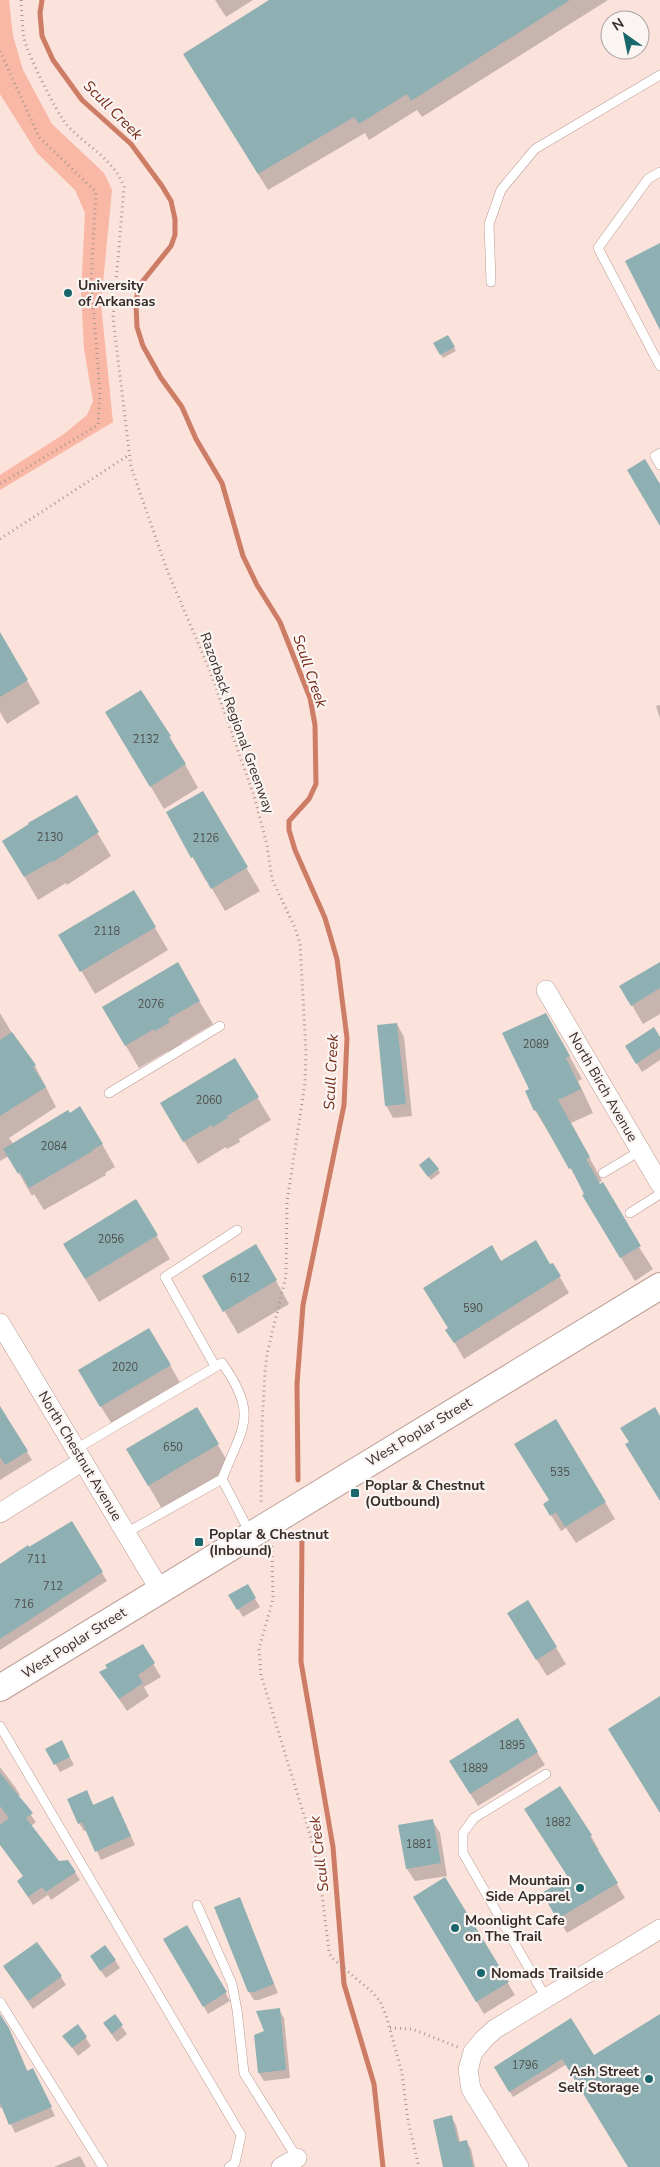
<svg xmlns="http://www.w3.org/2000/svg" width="660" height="2167" font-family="'Nunito Sans',sans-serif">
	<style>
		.green { fill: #f9b8a5 }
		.shadow { fill: #0003 }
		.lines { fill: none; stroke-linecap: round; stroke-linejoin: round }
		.stream { stroke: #cd7c65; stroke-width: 5 }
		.building { fill: #8fb0b2 }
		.lane-casing { stroke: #ba9d95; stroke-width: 10 }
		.street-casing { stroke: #ba9d95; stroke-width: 20 }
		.secondary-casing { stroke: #ba9d95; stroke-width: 28 }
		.path { stroke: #aa9791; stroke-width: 3; stroke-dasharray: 1 4; stroke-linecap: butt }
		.lane { stroke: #fff; stroke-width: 9 }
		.street { stroke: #fff; stroke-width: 19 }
		.secondary { stroke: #fff; stroke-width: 26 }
		.poi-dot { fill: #19676c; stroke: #faf4f2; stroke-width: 2 }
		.labels { text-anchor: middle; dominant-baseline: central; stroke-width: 4.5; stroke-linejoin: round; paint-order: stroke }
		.number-label { font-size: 11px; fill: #4e4d4b }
		.poi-label { font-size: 14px; font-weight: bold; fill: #382c29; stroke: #faf4f2; text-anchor: start }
		.street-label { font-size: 14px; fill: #382c29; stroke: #faf4f2 }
		.water-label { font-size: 15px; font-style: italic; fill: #752b16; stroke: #faf4f2 }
	</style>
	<rect width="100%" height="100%" fill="#fbe2db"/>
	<polygon class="green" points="0,0 9,0 13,36 23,70 52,124 104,173 112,190 101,304 113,422 0,490 0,475 64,434 87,415 93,401 84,349 81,293 85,213 75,190 37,153 0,94"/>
	<g class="shadow">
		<polygon points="215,0 253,0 226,17"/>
		<polygon points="272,0 608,0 422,117 417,110 369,140 365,133 268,190 184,55"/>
		<polygon points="447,336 456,351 443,358 434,344"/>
		<polygon points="0,633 40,703 7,724 0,712"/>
		<polygon points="660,705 660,719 656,706"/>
		<polygon points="161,721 198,788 164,809 120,735"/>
		<polygon points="202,793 260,891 225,911 207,880 206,881 168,813"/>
		<polygon points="76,797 111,856 67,885 66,883 38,900 17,864"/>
		<polygon points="134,892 168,950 95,994 60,935"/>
		<polygon points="660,963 660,1014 643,1024 621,987"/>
		<polygon points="177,964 213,1024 181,1043 182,1046 169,1053 168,1051 139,1068 117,1031"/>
		<polygon points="0,1013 25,1055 27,1054 35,1066 56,1107 9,1138 14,1145 69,1114 102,1144 115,1167 105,1173 106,1175 44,1210 34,1194 32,1196 9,1156 0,1161"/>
		<polygon points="397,1024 404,1037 412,1116 393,1118 386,1105"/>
		<polygon points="559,1037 582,1079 578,1081 593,1113 571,1123 602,1181 598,1183 653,1269 635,1281 597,1218 586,1194 535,1110 530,1089"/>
		<polygon points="660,1040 660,1060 642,1072 626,1046"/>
		<polygon points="257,1097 271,1120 239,1139 240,1142 227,1149 226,1147 198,1164 175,1127"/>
		<polygon points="422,1169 438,1169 440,1173 431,1180"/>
		<polygon points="136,1201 170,1259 99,1302 78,1267"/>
		<polygon points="256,1246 289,1304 238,1334 204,1276"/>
		<polygon points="501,1263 553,1265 569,1293 464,1359 447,1330"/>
		<polygon points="170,1365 183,1388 115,1429 93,1394"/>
		<polygon points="0,1408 32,1460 0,1480"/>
		<polygon points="197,1408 231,1468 162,1509 128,1450"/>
		<polygon points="605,1502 615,1519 576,1543 566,1528 561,1531 544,1504"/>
		<polygon points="71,1523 107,1581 0,1650 0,1564"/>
		<polygon points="247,1586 260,1607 243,1617 230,1596"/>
		<polygon points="528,1602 566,1664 547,1676 518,1630"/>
		<polygon points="142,1645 161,1677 144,1687 149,1696 127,1711 101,1673"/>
		<polygon points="47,1749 66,1750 74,1765 60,1772"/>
		<polygon points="537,1752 545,1765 478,1806 458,1774"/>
		<polygon points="0,1767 15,1787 20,1795 18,1797 36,1822 31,1826 59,1863 75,1872 80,1880 51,1900 48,1895 33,1905 23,1889 24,1877 0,1840"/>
		<polygon points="87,1792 94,1806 117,1806 135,1845 101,1860 87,1830 84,1831 79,1823"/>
		<polygon points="432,1820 440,1833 447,1876 415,1881 407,1869"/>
		<polygon points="534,1824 591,1836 599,1850 597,1851 625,1898 567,1933 543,1893 569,1878"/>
		<polygon points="445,1879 515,1995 484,2014 414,1898"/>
		<polygon points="239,1899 278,1993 259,2000 254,2000 249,1992"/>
		<polygon points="187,1926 230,2001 208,2014 165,1939"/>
		<polygon points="115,1960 120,1968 106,1978 96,1964"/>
		<polygon points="4,1967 61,1977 66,1985 33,2009"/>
		<polygon points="279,2010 284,2018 290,2078 264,2081 259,2073 265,2031"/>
		<polygon points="114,2016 127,2034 117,2042 104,2024"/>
		<polygon points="660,2016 660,2167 630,2167 567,2064 513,2097 495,2067 571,2020 593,2057"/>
		<polygon points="0,2018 13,2038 28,2072 37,2078 55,2116 15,2133 3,2107 0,2108"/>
		<polygon points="78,2026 91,2046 78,2056 64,2036"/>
		<polygon points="451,2117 456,2125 460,2142 466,2141 471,2149 475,2167 445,2167"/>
		<polygon points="80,2156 86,2167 54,2167"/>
	</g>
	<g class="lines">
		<g class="stream">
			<polyline points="42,0 40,13 42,36 53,60 82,100 131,144 162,186 171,201 175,219 175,235 171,246 138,287 136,305 137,327 143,346 161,378 182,407 196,439 222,483 243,556 257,585 280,622 310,698 315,725 316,784 309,799 289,821 289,830 295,850 325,918 337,959 347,1038 344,1105 303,1305 297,1384 298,1480"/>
			<polyline points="302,1535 301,1662 333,1847 344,1984 374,2084 383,2167"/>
		</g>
	</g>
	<g class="building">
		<polygon points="269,0 570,0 411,101 407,94 359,124 354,117 258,174 183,54"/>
		<polygon points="660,243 660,330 625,261"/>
		<polygon points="448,335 455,347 440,355 433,343"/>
		<polygon points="645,459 660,484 660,526 627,470"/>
		<polygon points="0,632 28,680 0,697"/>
		<polygon points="141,690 171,736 169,737 186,764 150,787 105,712"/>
		<polygon points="203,791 248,867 211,889 193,857 191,858 166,812"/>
		<polygon points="77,795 99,832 53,862 52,861 24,877 2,841 29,824 28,823"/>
		<polygon points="134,890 156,927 80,972 58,935"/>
		<polygon points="178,962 200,1001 168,1019 170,1022 155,1031 154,1029 125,1046 102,1007"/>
		<polygon points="660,962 660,988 631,1006 619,986"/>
		<polygon points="546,1013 570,1056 566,1058 581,1089 558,1100 590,1157 586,1159 600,1184 603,1182 641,1246 620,1258 582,1195 584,1194 571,1168 569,1169 536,1110 534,1111 525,1091 529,1089 502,1033"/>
		<polygon points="397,1023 406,1104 385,1106 377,1025"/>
		<polygon points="654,1027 660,1037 660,1048 636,1064 625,1046"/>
		<polygon points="12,1032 36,1065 33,1067 46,1087 0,1116 0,1040"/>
		<polygon points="235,1058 259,1097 227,1116 228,1118 213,1127 212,1125 183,1142 160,1103"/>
		<polygon points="80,1106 103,1144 92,1150 93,1151 29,1188 20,1172 18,1174 3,1149 68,1110 70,1113"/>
		<polygon points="429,1157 439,1169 428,1177 419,1165"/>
		<polygon points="136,1199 158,1235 85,1279 63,1244"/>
		<polygon points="536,1240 550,1264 553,1263 561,1276 454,1343 445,1330 448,1328 423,1288 492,1245 501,1261"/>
		<polygon points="256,1244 277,1280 223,1312 202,1276"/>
		<polygon points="149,1328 171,1365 100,1407 78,1370"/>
		<polygon points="0,1406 28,1451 5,1465 0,1457"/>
		<polygon points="197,1407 219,1444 148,1486 126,1449"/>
		<polygon points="655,1407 660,1416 660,1501 625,1444 629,1442 620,1428"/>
		<polygon points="556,1419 606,1502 565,1527 556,1512 550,1516 543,1504 549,1500 514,1444"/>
		<polygon points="72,1521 103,1572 0,1639 0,1564 28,1545 29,1547"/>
		<polygon points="248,1584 256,1598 237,1610 228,1595"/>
		<polygon points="528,1600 557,1647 536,1660 507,1613"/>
		<polygon points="143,1644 155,1663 138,1675 143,1683 119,1699 99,1672 107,1668 105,1665"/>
		<polygon points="660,1696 660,1813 608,1729"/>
		<polygon points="518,1718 538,1752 470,1794 449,1761"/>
		<polygon points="62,1740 70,1757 54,1765 45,1749"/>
		<polygon points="0,1773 33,1813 26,1818 59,1861 68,1860 76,1872 46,1892 42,1887 28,1897 17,1881 23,1876 0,1845 0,1825 9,1818 0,1806"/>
		<polygon points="560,1786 592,1835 590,1837 618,1883 557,1919 542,1893 568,1877 524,1809"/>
		<polygon points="87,1790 93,1805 113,1796 131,1836 95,1852 82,1822 78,1824 67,1799"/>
		<polygon points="433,1819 441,1863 406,1869 398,1825"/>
		<polygon points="445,1877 509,1982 476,2002 413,1897"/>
		<polygon points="240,1897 274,1984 254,1992 248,1992 214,1907"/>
		<polygon points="187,1925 227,1992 203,2007 163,1939"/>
		<polygon points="37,1942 62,1976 28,2001 3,1966"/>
		<polygon points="105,1945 116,1960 100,1971 90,1956"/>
		<polygon points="280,2008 286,2070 258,2073 254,2035 264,2031 256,2011"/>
		<polygon points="0,2014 9,2028 27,2071 33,2068 52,2107 9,2125 0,2103"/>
		<polygon points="115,2014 123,2025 112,2034 103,2023"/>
		<polygon points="660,2014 660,2167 628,2167 562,2059 509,2092 494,2067 571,2018 594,2055"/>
		<polygon points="78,2024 87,2037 72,2048 62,2036"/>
		<polygon points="452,2115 458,2142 467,2140 473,2167 443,2167 433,2120"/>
	</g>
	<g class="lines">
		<defs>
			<g id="lane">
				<polyline points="660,172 648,179 598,248 660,366"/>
				<polyline points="491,282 489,224 501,190 535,149 660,75"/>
				<polyline points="660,453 655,456 660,465"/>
				<polyline points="109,1093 220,1026"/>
				<polyline points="603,1173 640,1151"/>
				<polyline points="630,1213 660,1194"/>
				<polyline points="215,1366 165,1277 237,1230"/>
				<path d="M76 1449 222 1363C259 1415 243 1426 222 1479L250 1533"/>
				<polyline points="126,1533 222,1479"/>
				<polyline points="0,1726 241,2135 235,2163 229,2167"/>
				<polyline points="546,1774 474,1818 463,1833 463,1853 546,1998"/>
				<polyline points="197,1905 232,1984 237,2010 244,2073 297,2158"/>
				<polyline points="0,2002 103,2167"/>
			</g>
			<g id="street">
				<polyline points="546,990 660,1184"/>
				<polyline points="0,1323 160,1590"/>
				<polyline points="0,1513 83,1461"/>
				<polyline points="281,2167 297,2158"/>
				<polyline points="519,2167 471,2089 468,2070 473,2052 484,2039 495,2029 660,1929"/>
			</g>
			<polyline id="secondary" points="0,1688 660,1286"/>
		</defs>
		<use href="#lane" class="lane-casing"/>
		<use href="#street" class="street-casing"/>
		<use href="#secondary" class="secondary-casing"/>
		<g class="path">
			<path d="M21 0C22 13 22 26 24 38 28 55 56 112 67 125 86 146 114 159 124 187L113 318 131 467 167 570 210 671 254 796 267 845 272 879 295 928 300 943 306 1052 305 1083 287 1202 286 1276 267 1354 265 1372 262 1425 261 1504"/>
			<polyline points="0,51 39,137 96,192 91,281 100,392 98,425 0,484"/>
			<polyline points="0,539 129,455"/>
			<polyline points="272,1546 273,1599 259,1649 261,1675 311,1838 319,1870 329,1952 332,1958 371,1991 380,2001 386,2015 402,2073 408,2121 419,2167"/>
			<polyline points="390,2028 412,2029 458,2047"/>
		</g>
		<use href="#lane" class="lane"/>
		<use href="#street" class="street"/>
		<use href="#secondary" class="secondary"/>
	</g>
	<g class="poi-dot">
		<circle cx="68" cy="293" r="5"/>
		<rect x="350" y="1488" width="10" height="10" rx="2.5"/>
		<rect x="194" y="1537" width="10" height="10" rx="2.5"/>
		<circle cx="580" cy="1888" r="5"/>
		<circle cx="455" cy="1928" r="5"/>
		<circle cx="481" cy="1973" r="5"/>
		<circle cx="649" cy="2079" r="5"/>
	</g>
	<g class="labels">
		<g class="number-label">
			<text x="146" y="739">2132</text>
			<text x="50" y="837">2130</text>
			<text x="206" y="838">2126</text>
			<text x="107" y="931">2118</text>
			<text x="151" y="1004">2076</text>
			<text x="536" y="1044">2089</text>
			<text x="209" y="1100">2060</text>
			<text x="54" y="1146">2084</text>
			<text x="111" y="1239">2056</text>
			<text x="240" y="1278">612</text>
			<text x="473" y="1308">590</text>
			<text x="125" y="1367">2020</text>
			<text x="173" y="1447">650</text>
			<text x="560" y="1472">535</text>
			<text x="37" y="1559">711</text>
			<text x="53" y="1586">712</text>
			<text x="24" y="1604">716</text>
			<text x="512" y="1745">1895</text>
			<text x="475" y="1768">1889</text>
			<text x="558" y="1822">1882</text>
			<text x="419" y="1844">1881</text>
			<text x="525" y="2065">1796</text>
		</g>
		<g class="poi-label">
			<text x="78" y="285">University<tspan x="78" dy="16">of Arkansas</tspan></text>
			<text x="365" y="1485">Poplar &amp; Chestnut<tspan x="365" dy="16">(Outbound)</tspan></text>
			<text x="209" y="1534">Poplar &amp; Chestnut<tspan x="209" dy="16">(Inbound)</tspan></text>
			<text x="570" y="1880" text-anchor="end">Mountain<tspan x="570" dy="16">Side Apparel</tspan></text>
			<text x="465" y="1920">Moonlight Cafe<tspan x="465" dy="16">on The Trail</tspan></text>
			<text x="491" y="1973">Nomads Trailside</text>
			<text x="639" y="2071" text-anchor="end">Ash Street<tspan x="639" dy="16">Self Storage</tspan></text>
		</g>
		<g class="street-label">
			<text transform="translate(237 723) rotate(70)">Razorback Regional Greenway</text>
			<text transform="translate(603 1087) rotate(60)">North Birch Avenue</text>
			<text transform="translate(419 1432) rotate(-31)">West Poplar Street</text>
			<text transform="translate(80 1456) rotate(59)">North Chestnut Avenue</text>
			<text transform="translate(74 1643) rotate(-32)">West Poplar Street</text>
		</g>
		<g class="water-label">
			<text transform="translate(113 110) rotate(45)">Scull Creek</text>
			<text transform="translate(310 671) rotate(71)">Scull Creek</text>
			<text transform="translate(331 1072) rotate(-87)">Scull Creek</text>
			<text transform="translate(319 1854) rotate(-97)">Scull Creek</text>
		</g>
	</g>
	<g transform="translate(625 35) rotate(327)"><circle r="24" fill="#faf4f2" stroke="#aca4a2"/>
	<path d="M0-4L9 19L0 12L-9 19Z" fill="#19676c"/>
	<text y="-8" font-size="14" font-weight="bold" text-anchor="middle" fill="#382c29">N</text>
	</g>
</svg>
